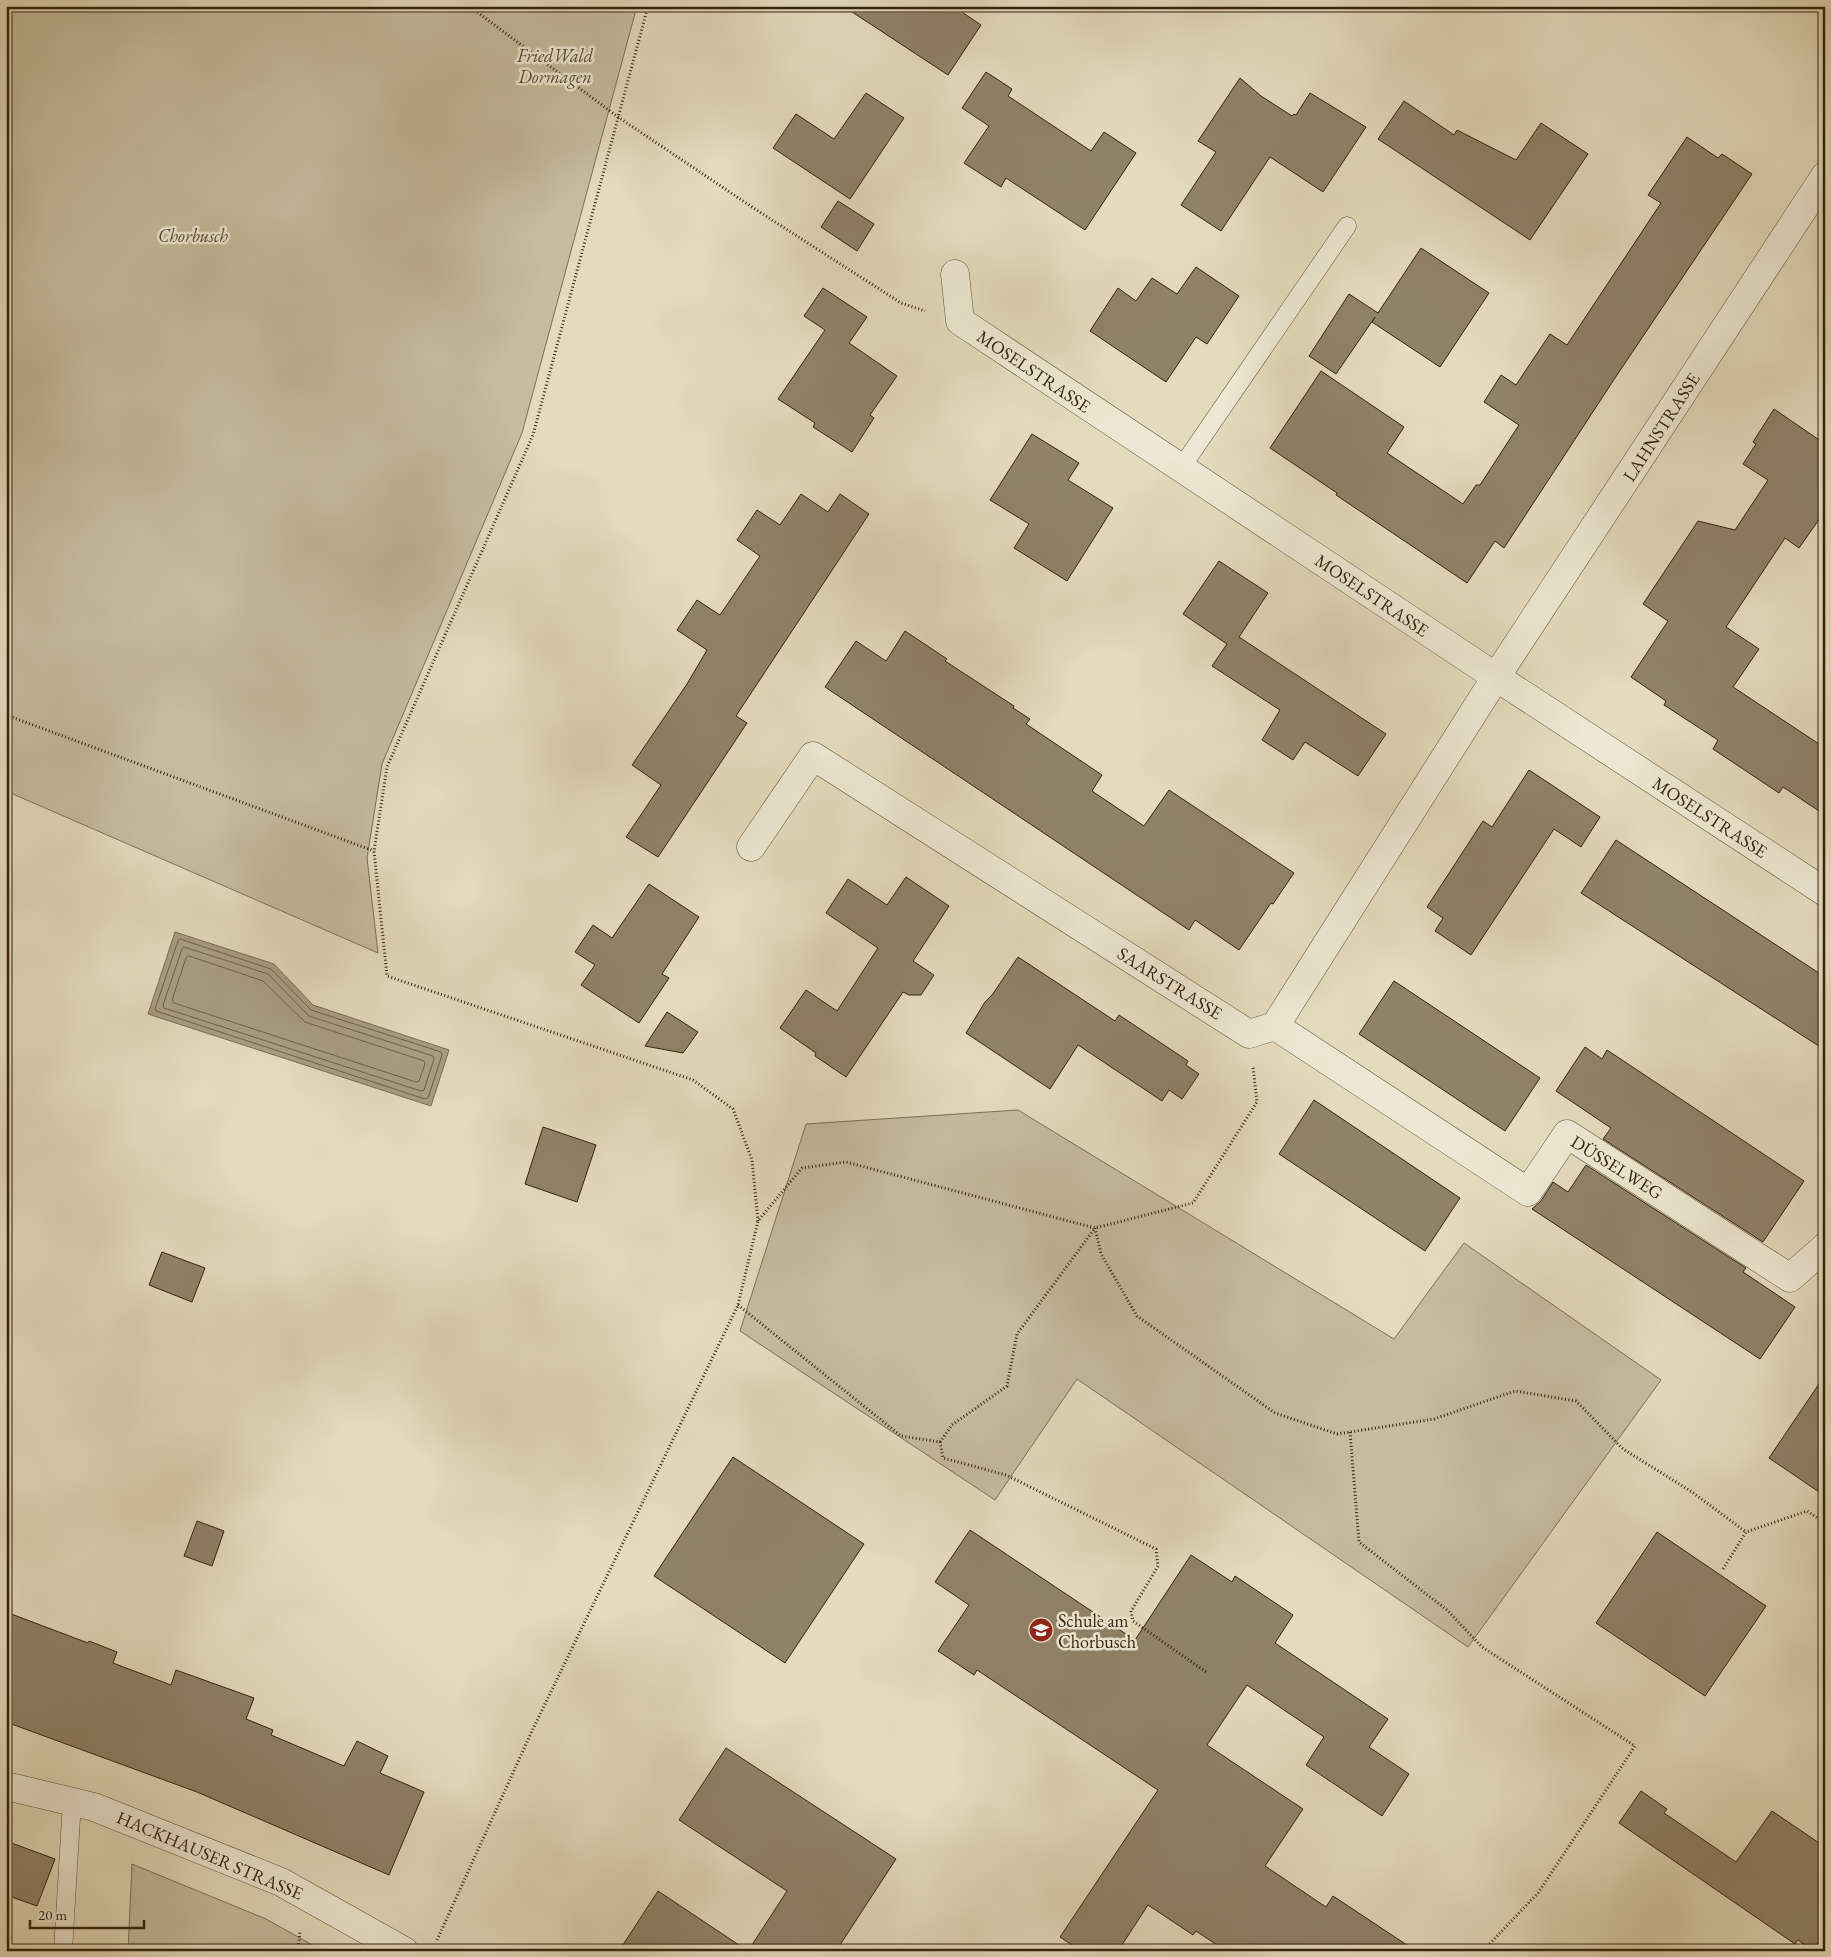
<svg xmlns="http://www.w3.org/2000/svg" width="1831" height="1957" font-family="'EB Garamond',serif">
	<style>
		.green { fill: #c6bc9e; stroke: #7d6f55 }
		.water { fill: #a89c80; stroke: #7a6b52 }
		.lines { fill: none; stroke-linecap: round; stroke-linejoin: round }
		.shore { stroke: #6e5f46; stroke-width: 1 }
		.building { fill: #908268; stroke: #34220c }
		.service-casing { stroke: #605038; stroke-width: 19 }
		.minor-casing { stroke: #605038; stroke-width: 29 }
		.path { stroke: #34220c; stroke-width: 3; stroke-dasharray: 1 2.5; stroke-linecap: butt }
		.service { stroke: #ede8d3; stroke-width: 18 }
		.minor { stroke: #ede8d3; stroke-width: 28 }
		.labels { text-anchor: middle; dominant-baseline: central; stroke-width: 5; stroke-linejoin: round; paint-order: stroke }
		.park-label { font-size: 18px; font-style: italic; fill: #584830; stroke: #ede8d3 }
		.street-label { font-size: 18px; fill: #34220c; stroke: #ede8d3 }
		.poi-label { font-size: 18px; fill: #34220c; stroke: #ede8d3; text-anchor: start }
	</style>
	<rect width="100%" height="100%" fill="#e4dbbc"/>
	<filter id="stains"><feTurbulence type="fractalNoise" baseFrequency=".004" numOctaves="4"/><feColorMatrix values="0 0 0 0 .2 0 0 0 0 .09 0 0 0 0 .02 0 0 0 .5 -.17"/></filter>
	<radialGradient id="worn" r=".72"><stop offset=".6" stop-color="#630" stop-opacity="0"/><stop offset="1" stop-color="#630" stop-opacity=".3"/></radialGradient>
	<g class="green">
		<polygon points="6,6 637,6 522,433 382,764 367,858 378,953 6,791"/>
		<polygon points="1018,1110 1394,1339 1464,1243 1661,1380 1468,1647 1077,1379 995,1500 740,1331 806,1124"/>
		<polygon points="132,1864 266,1919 323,1951 128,1951"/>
	</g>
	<polygon class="water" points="175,932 274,964 313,1005 449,1050 431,1106 148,1014"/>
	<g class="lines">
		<g class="shore">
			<polygon points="180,939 271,969 311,1010 441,1052 442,1055 428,1098 425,1099 156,1011 155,1009 178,941"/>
			<polygon points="184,947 268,974 309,1016 433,1056 434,1059 424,1090 421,1091 164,1008 163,1005 182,949"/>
			<polygon points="189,956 263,981 305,1022 424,1061 425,1064 419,1081 416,1082 174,1003 172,1000 186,958"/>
		</g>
	</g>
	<g class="building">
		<polygon points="843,6 953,6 981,25 948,75"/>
		<polygon points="986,72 1012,89 1008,96 1091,151 1104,132 1136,153 1085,230 1006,178 1001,187 964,163 989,126 962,108"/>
		<polygon points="1240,78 1261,96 1292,116 1294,114 1296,115 1310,93 1366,127 1323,192 1270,157 1221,231 1181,205 1216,152 1198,141"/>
		<polygon points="866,93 904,118 850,199 773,148 796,114 834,139"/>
		<polygon points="1404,101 1454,135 1457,130 1516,160 1541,123 1588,154 1530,240 1378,139"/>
		<polygon points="1687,137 1718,158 1722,154 1752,174 1615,378 1504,548 1495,541 1467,583 1336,495 1337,493 1270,448 1321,371 1404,427 1387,453 1463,504 1476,485 1480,485 1519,425 1484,402 1501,375 1516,385 1550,334 1567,345 1661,203 1648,195"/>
		<polygon points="838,201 874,224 857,251 821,227"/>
		<polygon points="1421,248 1489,293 1440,367 1372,322 1375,317 1336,374 1309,356 1349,294 1378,313"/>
		<polygon points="1196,267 1239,296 1207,344 1196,337 1166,382 1090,331 1118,288 1136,301 1152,278 1177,294"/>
		<polygon points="823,288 867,317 849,343 897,376 870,415 874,418 852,452 813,427 815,423 778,399 825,330 804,316"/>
		<polygon points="1774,409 1825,444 1825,511 1799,548 1785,538 1726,627 1759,649 1733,687 1825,748 1825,815 1783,787 1779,793 1713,749 1718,740 1664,705 1666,701 1631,677 1668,621 1643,604 1698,521 1735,530 1768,480 1743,464 1756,444 1753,442"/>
		<polygon points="1032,434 1079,463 1068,480 1113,508 1067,581 1014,548 1029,524 990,500"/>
		<polygon points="801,494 828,512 840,494 869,514 736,716 747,723 658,857 626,837 661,785 632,765 687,684 707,650 677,630 697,600 720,615 760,556 737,540 757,510 780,525"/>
		<polygon points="1219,561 1268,593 1239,637 1386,734 1358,776 1305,742 1293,760 1262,740 1280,710 1212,666 1227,644 1183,614"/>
		<polygon points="905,631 947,659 945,661 1014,706 1013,708 1030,719 1026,724 1102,775 1092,791 1144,826 1169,790 1294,873 1273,904 1271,903 1239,950 1195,920 1189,930 825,687 856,641 886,661"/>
		<polygon points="1529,770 1600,817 1581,847 1554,829 1471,955 1435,931 1443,918 1427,907 1483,821 1492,827"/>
		<polygon points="1616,840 1825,977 1825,1050 1581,893"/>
		<polygon points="906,877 949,906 913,961 934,975 921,995 909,995 903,992 846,1077 815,1056 816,1053 780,1028 806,990 837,1011 878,948 826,913 848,879 887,905"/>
		<polygon points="649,884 699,917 662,974 669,978 639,1023 581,985 595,965 575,952 593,925 612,938"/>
		<polygon points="1018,957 1115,1021 1119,1015 1188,1061 1186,1065 1199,1074 1182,1099 1169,1090 1162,1101 1078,1045 1050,1089 966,1033 985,1002 992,995"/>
		<polygon points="1394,981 1540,1078 1505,1131 1359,1034"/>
		<polygon points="667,1012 698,1032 683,1053 645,1046"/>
		<polygon points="1585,1047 1602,1059 1607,1050 1804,1181 1763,1242 1603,1139 1611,1128 1556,1091"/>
		<polygon points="1314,1100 1460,1198 1425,1251 1279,1154"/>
		<polygon points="543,1127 596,1145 577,1202 525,1184"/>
		<polygon points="1586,1165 1746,1268 1743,1272 1795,1307 1760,1359 1532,1209 1541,1201 1553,1182 1568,1192"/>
		<polygon points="162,1252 205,1268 192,1302 149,1285"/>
		<polygon points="1825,1375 1825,1496 1769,1458"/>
		<polygon points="733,1457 864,1544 785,1663 654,1576"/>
		<polygon points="197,1521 224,1531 212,1566 184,1556"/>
		<polygon points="970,1530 1135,1640 1191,1555 1232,1582 1235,1576 1293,1615 1275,1643 1388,1719 1369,1747 1409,1774 1382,1816 1306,1765 1324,1737 1247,1685 1207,1745 1303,1809 1265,1866 1326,1907 1333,1896 1416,1951 1226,1951 1196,1931 1193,1935 1148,1905 1118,1951 1081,1951 1060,1937 1158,1790 977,1670 974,1675 938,1651 969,1605 935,1582"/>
		<polygon points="1657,1532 1766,1606 1705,1696 1596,1623"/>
		<polygon points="6,1612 88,1643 89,1641 117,1652 113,1663 171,1685 176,1670 254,1698 246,1719 273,1730 271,1735 344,1766 357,1741 388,1756 380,1773 424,1792 389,1875 197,1792 6,1722"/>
		<polygon points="726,1748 896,1859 836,1951 619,1951 658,1891 748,1951 787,1891 679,1820"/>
		<polygon points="1641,1791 1667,1809 1664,1813 1736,1862 1772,1811 1825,1847 1825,1951 1813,1951 1798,1940 1795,1944 1619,1823"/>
		<polygon points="6,1841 55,1859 37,1906 6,1895"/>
	</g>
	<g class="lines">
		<defs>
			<g id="service">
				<polyline points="1181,468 1347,226"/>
				<polyline points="63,1951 72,1801"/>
			</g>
			<g id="minor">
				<polyline points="955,274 960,321 1496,677 1825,892"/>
				<polyline points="751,847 813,756 1249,1034 1275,1026 1496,677 1825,176"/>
				<polyline points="1275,1026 1528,1192 1567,1134 1790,1278 1825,1247"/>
				<polyline points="6,1786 94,1807 281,1882 404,1951"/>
			</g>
		</defs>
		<use href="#service" class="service-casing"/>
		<use href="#minor" class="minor-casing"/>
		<g class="path">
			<polyline points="469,6 618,117 755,209 901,303 925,311"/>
			<polyline points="648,6 533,435 387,767 374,851 387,976 693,1080 733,1109 752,1160 758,1221"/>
			<polyline points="6,715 374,851"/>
			<polyline points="1095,1228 1101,1254 1137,1316 1275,1413 1337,1434 1434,1419 1515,1391 1576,1401 1623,1449 1692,1492 1746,1532"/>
			<polyline points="738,1305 901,1436 940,1442 943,1458 1006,1475 1156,1549 1158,1566 1131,1611 1133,1621 1206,1672"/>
			<polyline points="1350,1432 1359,1542 1447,1610 1482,1647 1635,1746 1538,1893 1483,1951"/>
			<polyline points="940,1442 952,1425 1007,1386 1017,1334 1095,1228"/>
			<polyline points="1723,1569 1746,1532 1807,1511 1825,1523"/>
			<polyline points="437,1940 532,1731 738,1305 758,1221 802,1168 846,1162 1095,1228 1193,1203 1257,1102 1253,1067"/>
			<polyline points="298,1951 300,1931"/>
		</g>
		<use href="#service" class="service"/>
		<use href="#minor" class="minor"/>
	</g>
	<defs>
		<symbol id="school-disc" viewBox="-11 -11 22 22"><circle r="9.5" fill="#8f2418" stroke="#ede8d3"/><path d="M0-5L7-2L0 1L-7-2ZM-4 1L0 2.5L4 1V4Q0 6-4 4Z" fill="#fff"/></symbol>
	</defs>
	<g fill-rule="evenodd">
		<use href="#school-disc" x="1027" y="1616" width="28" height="28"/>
	</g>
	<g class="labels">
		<g class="park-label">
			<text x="555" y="55">FriedWald<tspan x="555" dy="21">Dormagen</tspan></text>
			<text x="193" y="235">Chorbusch</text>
		</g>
		<g class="street-label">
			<text transform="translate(1034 371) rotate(34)">MOSELSTRASSE</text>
			<text transform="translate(1661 427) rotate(-57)">LAHNSTRASSE</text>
			<text transform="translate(1372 595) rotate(34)">MOSELSTRASSE</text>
			<text transform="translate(1710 817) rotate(33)">MOSELSTRASSE</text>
			<text transform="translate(1170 983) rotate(32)">SAARSTRASSE</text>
			<text transform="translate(1617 1167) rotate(32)">DÜSSELWEG</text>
			<text transform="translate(210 1855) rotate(23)">HACKHAUSER STRASSE</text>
		</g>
		<g class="poi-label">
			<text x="1058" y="1620">Schule am<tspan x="1058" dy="21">Chorbusch</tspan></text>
		</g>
	</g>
	<rect width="1831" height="1957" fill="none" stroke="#e4dbbc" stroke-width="25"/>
	<rect x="8" y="8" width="1816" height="1942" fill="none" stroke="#34220c" stroke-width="2.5"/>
	<rect x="12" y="12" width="1806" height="1932" fill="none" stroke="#34220c"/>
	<path d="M30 1920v8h114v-8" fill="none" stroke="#34220c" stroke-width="2.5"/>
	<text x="38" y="1920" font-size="15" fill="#34220c" stroke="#ede8d3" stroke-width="4" paint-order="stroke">20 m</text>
	<rect width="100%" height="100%" filter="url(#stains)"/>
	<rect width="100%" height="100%" fill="url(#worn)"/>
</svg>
